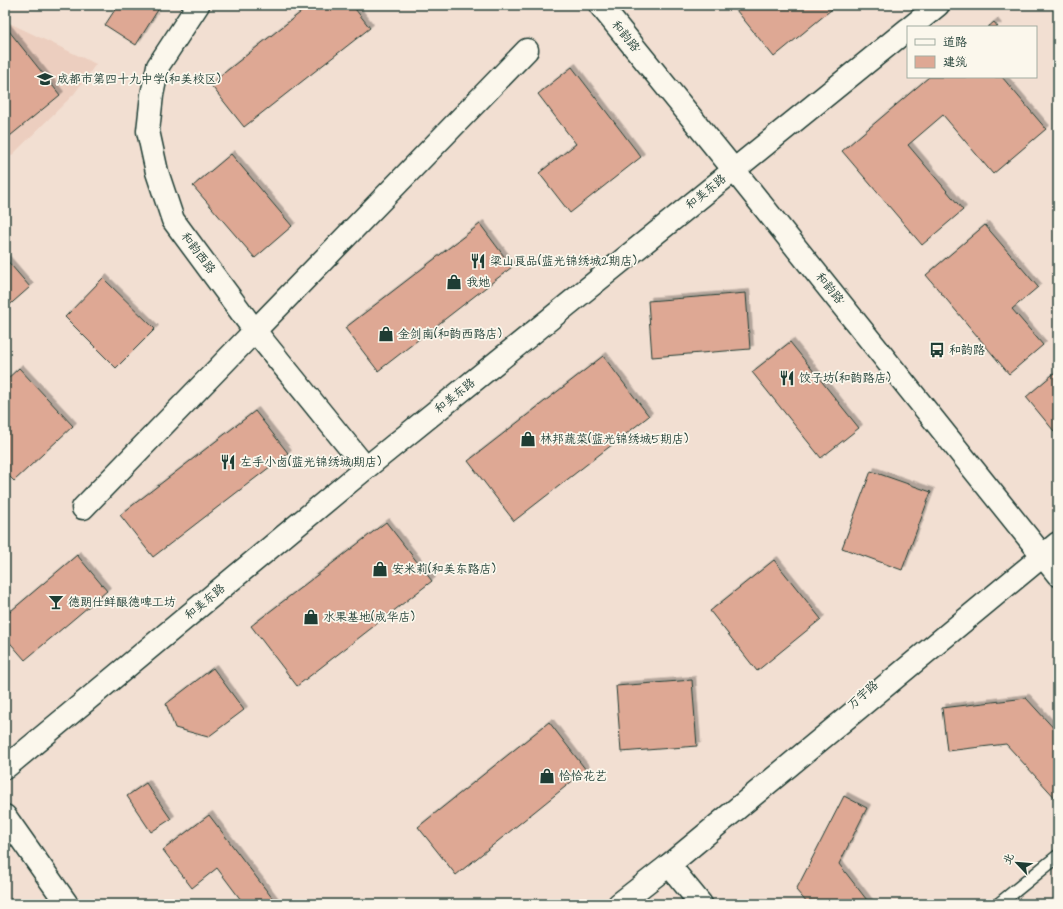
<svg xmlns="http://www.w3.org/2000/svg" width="1063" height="909" font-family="'Architects Daughter','LXGW WenKai TC',sans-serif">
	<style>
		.built { fill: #eccebf }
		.building { fill: #dea894; stroke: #1f3d34; filter: url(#shadow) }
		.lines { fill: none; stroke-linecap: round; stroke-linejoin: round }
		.service-casing { stroke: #1f3d34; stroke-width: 15 }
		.minor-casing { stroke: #1f3d34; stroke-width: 25 }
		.tertiary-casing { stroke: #1f3d34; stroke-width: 25 }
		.service { stroke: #fbf7ec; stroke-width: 12 }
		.minor { stroke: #fbf7ec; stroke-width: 22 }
		.tertiary { stroke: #fbf7ec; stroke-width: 22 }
		.labels { text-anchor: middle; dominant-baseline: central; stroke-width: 3.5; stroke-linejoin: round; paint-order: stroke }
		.street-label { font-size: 12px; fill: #1f3d34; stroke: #fbf7ec }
		.poi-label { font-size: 12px; fill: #1f3d34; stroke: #fbf7ec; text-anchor: start }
	</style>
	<defs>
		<filter id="shadow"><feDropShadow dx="3.5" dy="-3.5" stdDeviation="0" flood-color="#0004"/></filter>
	</defs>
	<rect width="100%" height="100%" fill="#f2dfd2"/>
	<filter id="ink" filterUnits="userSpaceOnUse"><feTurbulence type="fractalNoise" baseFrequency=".025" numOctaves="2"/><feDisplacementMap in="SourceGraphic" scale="8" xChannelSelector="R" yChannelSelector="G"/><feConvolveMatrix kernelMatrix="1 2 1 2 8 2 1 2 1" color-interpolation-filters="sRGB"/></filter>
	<g filter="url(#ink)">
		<polygon class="built" points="5,21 96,64 74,94 5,162"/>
		<g class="building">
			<polygon points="118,5 161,5 136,45 105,25"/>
			<polygon points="310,5 352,5 370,28 244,127 210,84"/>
			<polygon points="732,5 837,5 774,57"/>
			<polygon points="994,22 998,27 988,27"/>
			<polygon points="5,26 60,95 5,140"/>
			<polygon points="572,67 641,157 570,213 539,173 576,144 538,94"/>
			<polygon points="929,77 1002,77 1046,129 993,174 943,115 908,145 963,210 922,245 842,151"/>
			<polygon points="231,154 292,226 255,258 193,186"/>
			<polygon points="480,224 512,267 378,371 345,328"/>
			<polygon points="985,225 1038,287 1012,309 1043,345 1009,374 926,275"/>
			<polygon points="5,258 30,287 5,309"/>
			<polygon points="103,278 155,329 116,368 65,317"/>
			<polygon points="746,293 750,349 652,357 648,301"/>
			<polygon points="790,342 859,428 821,458 752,372"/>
			<polygon points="603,356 649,416 514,521 468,461"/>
			<polygon points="19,368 73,426 14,481 5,472 5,381"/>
			<polygon points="1058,370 1058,436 1026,397"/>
			<polygon points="255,411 288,453 153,557 120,515"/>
			<polygon points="871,471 931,492 902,570 842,548"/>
			<polygon points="386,522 432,581 297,686 251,626"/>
			<polygon points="77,555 107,591 25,660 5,637 5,616"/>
			<polygon points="774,560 821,619 757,671 710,611"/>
			<polygon points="213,668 244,710 208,737 175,728 166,704"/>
			<polygon points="692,680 697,746 621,752 616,686"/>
			<polygon points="1026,698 1058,733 1058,801 1006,744 947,751 942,708"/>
			<polygon points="549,722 586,770 456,875 418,827"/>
			<polygon points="146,783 171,819 151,832 127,796"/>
			<polygon points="844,796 867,808 839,864 870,904 808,904 796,890"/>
			<polygon points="209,815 276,903 274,904 244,904 217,868 192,888 163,850"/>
		</g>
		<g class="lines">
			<defs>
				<polyline id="service" points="999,904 1058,856"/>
				<g id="minor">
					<polyline points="198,5 158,66 152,95 148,131 157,172 173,220 255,331 366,468"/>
					<polyline points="600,5 734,170 1058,575"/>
					<polyline points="911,27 938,5"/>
					<polyline points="83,508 527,50"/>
					<polyline points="5,768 366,468 908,29"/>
					<polyline points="669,865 701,904"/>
					<polyline points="619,904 669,865 1058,543"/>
				</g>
				<polyline id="tertiary" points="5,816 67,904"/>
			</defs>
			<use href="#service" class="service-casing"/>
			<use href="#minor" class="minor-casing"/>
			<use href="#tertiary" class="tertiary-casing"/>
			<use href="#service" class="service"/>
			<use href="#minor" class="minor"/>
			<use href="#tertiary" class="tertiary"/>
		</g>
	</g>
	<defs>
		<symbol id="school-bare" viewBox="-9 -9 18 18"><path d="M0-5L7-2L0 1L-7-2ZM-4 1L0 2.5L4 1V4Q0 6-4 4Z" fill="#1f3d34" stroke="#fbf7ec" stroke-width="2.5" paint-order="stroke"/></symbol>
		<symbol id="restaurant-bare" viewBox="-9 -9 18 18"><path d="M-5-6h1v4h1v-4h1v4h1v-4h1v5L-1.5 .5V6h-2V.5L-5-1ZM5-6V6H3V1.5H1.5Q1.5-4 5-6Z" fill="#1f3d34" stroke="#fbf7ec" stroke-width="2.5" paint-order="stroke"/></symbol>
		<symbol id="shop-bare" viewBox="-9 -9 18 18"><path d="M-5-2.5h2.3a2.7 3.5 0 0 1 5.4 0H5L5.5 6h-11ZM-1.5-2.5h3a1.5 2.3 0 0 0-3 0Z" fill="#1f3d34" stroke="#fbf7ec" stroke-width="2.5" paint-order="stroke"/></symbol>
		<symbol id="bus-bare" viewBox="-9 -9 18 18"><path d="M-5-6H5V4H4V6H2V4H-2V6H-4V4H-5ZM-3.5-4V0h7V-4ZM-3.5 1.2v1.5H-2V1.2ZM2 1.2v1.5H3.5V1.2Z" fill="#1f3d34" stroke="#fbf7ec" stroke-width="2.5" paint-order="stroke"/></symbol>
		<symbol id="bar-bare" viewBox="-9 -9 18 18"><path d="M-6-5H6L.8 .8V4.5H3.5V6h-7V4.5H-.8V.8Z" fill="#1f3d34" stroke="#fbf7ec" stroke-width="2.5" paint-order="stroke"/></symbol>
	</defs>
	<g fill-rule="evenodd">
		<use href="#school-bare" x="34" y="68" width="22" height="22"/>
		<use href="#restaurant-bare" x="467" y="250" width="22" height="22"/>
		<use href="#shop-bare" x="443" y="271" width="22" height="22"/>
		<use href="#shop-bare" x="375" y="323" width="22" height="22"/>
		<use href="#bus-bare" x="926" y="339" width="22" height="22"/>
		<use href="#restaurant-bare" x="776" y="367" width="22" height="22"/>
		<use href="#shop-bare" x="517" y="428" width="22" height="22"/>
		<use href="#restaurant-bare" x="217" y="451" width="22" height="22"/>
		<use href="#shop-bare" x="369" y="558" width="22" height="22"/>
		<use href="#bar-bare" x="45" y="591" width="22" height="22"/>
		<use href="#shop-bare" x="300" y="606" width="22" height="22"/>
		<use href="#shop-bare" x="536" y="765" width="22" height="22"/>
	</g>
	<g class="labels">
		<g class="street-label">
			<text transform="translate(626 37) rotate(51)">和韵路’</text>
			<text transform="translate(706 192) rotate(-39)">和美东路</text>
			<text transform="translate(198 253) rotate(53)">和韵西路</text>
			<text transform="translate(830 289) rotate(51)">和韵路’</text>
			<text transform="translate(455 396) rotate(-39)">和美东路</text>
			<text transform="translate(205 602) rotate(-40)">和美东路</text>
			<text transform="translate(863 695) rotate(-41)">万宇路</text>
		</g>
		<g class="poi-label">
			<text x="57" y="79">成都市第四十九中学(和美校区)</text>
			<text x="490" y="261">梁山良品(蓝光锦绣城2期店)</text>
			<text x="466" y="282">我她</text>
			<text x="398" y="334">金剑南(和韵西路店)</text>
			<text x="949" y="350">和韵路</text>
			<text x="799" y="378">饺子坊(和韵路店)</text>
			<text x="540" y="439">林邦蔬菜(蓝光锦绣城5期店)</text>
			<text x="240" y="462">左手小卤(蓝光锦绣城1期店)</text>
			<text x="392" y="569">安米莉(和美东路店)</text>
			<text x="68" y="602">德朗仕鲜酿德啤工坊</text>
			<text x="323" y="617">水果基地(成华店)</text>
			<text x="559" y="776">恰恰花艺</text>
		</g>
	</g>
	<rect width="1063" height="909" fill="none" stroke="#fbf7ec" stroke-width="20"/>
	<rect x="10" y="10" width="1043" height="889" fill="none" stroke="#1f3d34" stroke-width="1.5" filter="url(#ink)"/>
	<rect x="907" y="26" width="130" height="52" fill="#fbf7ec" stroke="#a3ada2"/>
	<rect x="915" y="39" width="20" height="6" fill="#fbf7ec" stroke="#a3ada2"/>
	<text x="943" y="46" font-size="12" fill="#1f3d34">道路</text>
	<rect x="915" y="56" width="20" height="12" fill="#dea894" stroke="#a3ada2"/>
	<text x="943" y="66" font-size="12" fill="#1f3d34">建筑</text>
	<g transform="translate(1017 863) rotate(296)" stroke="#fbf7ec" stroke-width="3" paint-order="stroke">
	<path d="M0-3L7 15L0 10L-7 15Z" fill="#1f3d34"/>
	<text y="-6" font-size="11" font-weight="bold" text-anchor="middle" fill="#1f3d34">北</text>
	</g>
</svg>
